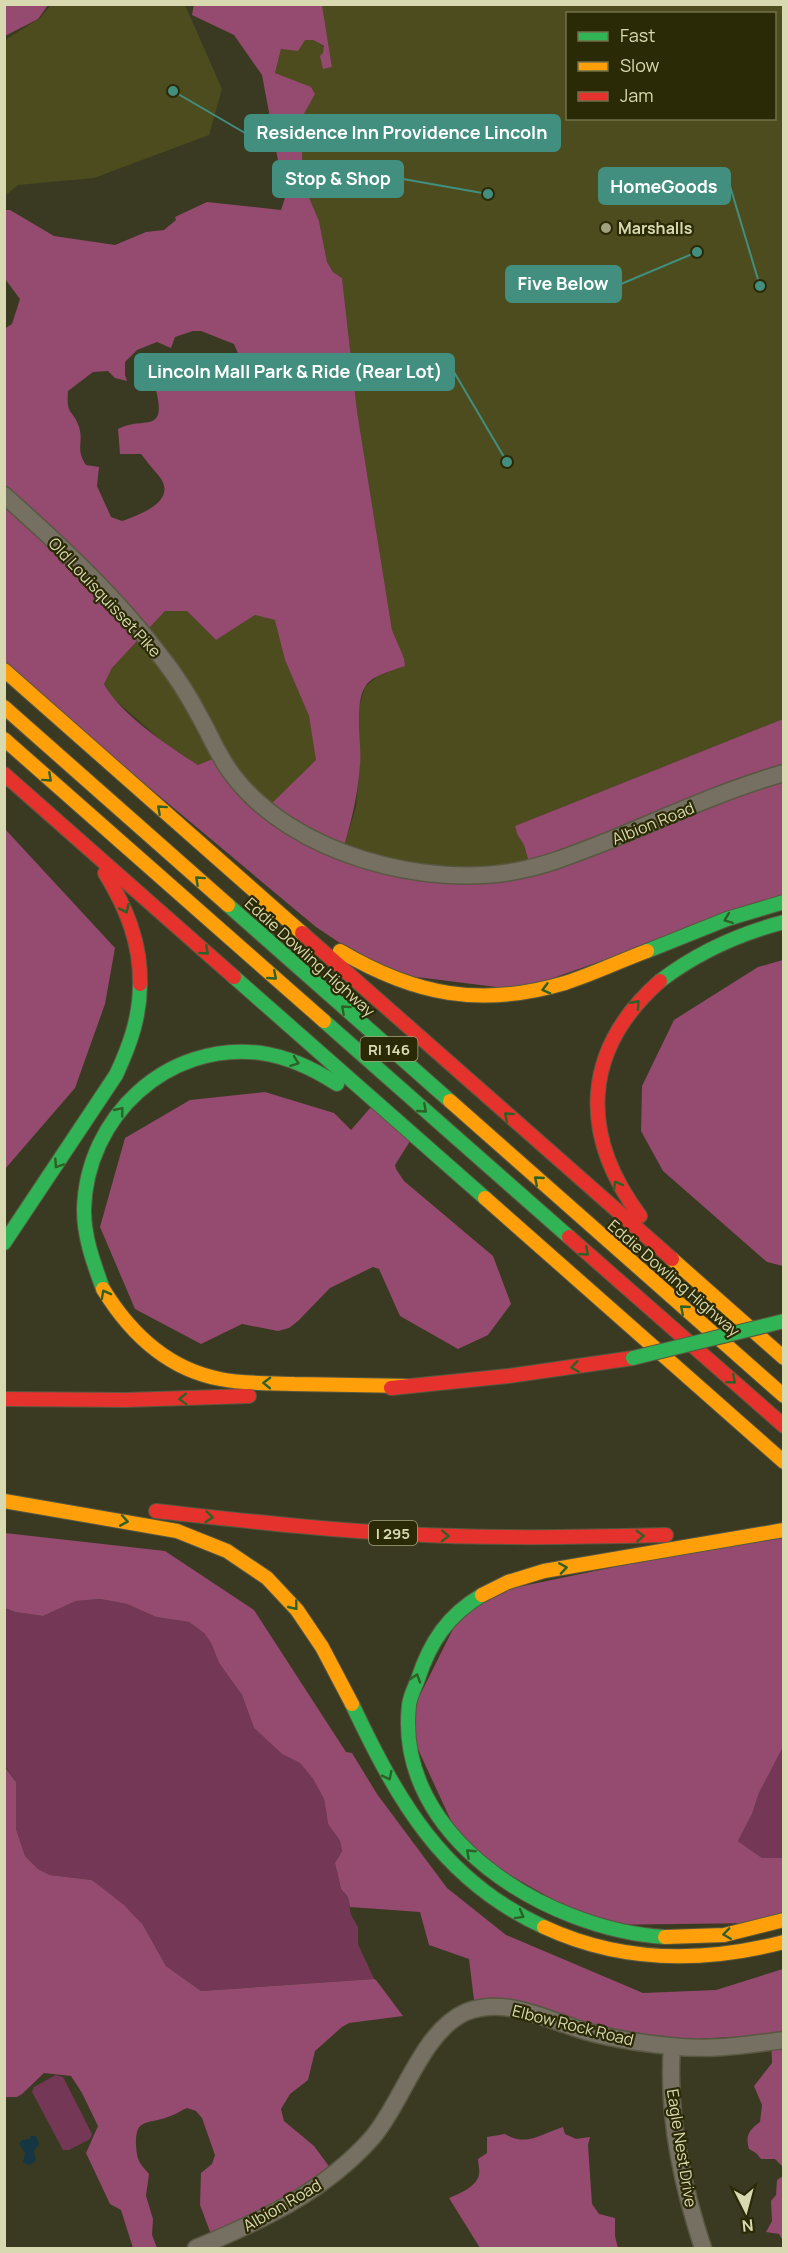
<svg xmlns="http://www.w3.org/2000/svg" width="788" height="2253" font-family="Manrope,sans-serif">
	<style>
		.built { fill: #4c4c1e; fill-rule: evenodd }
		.green { fill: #743755 }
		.forest { fill: #954a6f; fill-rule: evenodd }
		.water { fill: #143743 }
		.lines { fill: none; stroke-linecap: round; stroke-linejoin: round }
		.street-casing { stroke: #585841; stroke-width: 19 }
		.fast-casing { stroke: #585841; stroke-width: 16 }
		.slow-casing { stroke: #585841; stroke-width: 16 }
		.jam-casing { stroke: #585841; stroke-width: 16 }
		.street { stroke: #767063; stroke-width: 16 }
		.fast { stroke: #30b455; stroke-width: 14 }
		.slow { stroke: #ff9f0a; stroke-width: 14 }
		.jam { stroke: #e5322d; stroke-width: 14 }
		.fast-bridge-casing { stroke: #585841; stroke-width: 16; stroke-linecap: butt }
		.fast-bridge { stroke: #30b455; stroke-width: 14 }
		.oneway { stroke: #2d6126 }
		.poi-dot { fill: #a1a17f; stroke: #2b2a06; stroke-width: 2 }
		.labels { text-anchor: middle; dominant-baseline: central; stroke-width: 4.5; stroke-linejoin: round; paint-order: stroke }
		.shield { fill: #2b2a06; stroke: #a5a47e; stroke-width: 1.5 }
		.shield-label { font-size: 15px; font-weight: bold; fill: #d9d9b1 }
		.poi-label { font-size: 16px; font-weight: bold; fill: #d9d9b1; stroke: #2b2a06; text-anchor: start }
		.street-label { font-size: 16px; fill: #d9d9b1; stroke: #2b2a06 }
		.leader { fill: none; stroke: #428f7f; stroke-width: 2 }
		.callout-dot { fill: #428f7f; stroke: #2b2a06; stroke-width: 2 }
		.callout { fill: #428f7f; stroke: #428f7f; stroke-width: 2 }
		.callout-label { font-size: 18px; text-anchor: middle; font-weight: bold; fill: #fff }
	</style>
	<rect width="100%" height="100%" fill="#3a3a22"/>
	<g class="built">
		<polygon points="51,5 185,5 222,89 209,135 94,178 18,185 5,196 5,40 40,18"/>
		<path d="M322 5H783V719L515 826 517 834 524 845 529 864 477 870 392 862 344 846 356 807 360 763 359 708 365 687 378 676 405 666 404 658 392 630 357 411 342 278 333 272 327 262 319 221 303 183 301 119 314 94 275 73 281 49 305 40H313L324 47 323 69 332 67ZM568 14H774V118H568Z"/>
		<polygon points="165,611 187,611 216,640 255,615 276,620 285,660 309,716 317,760 269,806 222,755 198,765 163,742 113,698 104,683 112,668"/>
	</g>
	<g class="green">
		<polygon points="100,1599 127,1604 156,1617 189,1622 204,1633 211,1643 219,1663 242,1695 254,1728 282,1754 300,1763 313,1779 324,1799 328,1824 340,1841 342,1851 335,1863 341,1889 348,1897 351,1915 358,1927 358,1944 374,1979 201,1991 166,1966 143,1925 92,1880 50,1875 38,1869 25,1856 16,1829 16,1782 5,1766 4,1608 15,1612 43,1616 76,1601"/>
		<polygon points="783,1747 783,1858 762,1858 738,1841 752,1814 759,1793"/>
		<polygon points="56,2075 63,2077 92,2134 90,2139 69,2150 63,2150 32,2092 34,2087"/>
	</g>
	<g class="forest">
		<polygon points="5,4 48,4 48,5 38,19 5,36"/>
		<path d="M194 4 322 5 332 67 323 69 320 56 323 53 324 46 313 40H305L298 51 281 49 275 73 311 87 315 94 301 119 303 183 319 221 327 262 333 272 342 278 357 411 392 630 404 658 405 666C392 671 372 675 365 687 354 704 362 745 360 765 358 793 352 819 344 846L392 862 477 870 529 863 524 845 517 834 515 826 783 719V897L519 990 385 973 316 927 5 667 4 329 12 324 20 299 5 279V210H10L54 236 115 245 146 232 164 230 176 220 175 217 207 202 281 210 285 198 262 75 234 35 192 15ZM193 331H201L234 344 240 358 235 373 217 383 178 366 169 385 156 390C167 435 144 416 118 429L120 454H141C147 462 153 469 159 476 179 501 139 515 122 521L111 517 97 486 99 467 86 465C75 449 84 442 79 427 73 408 66 417 68 391L93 372 108 371 115 378 127 381 125 375V362L137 350 157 342 171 348 175 337ZM165 611H187L216 640 255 615 275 620 285 660 309 716 316 760 269 806 222 755 198 765C166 744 123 717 104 684L112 668Z"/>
		<polygon points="5,829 115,948 105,1004 75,1088 5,1169"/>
		<polygon points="783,960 784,960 783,1266 767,1262 663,1171 641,1131 642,1086 674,1020 758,967"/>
		<polygon points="265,1092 334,1113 351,1130 371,1107 412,1138 395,1165 396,1169 404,1181 493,1256 511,1304 488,1335 458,1349 400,1316 379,1269 373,1267 330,1288 298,1321 289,1328 278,1331 242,1324 201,1344 135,1309 100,1227 125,1138 190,1100"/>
		<polygon points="783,1532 783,1747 759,1793 752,1814 738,1841 762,1858 783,1858 783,1912 758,1923 598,1925 464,1849 406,1723 469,1597"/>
		<path d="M5 1533 165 1551 254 1610 346 1752 352 1753 377 1794 447 1888 506 1935 643 1993 716 1990 783 1969V2241L779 2234 766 2232 772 2221 771 2201 776 2195 777 2180 783 2176V2167L775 2159H761L756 2153 749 2149C745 2136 749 2130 760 2122L762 2105 754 2086 772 2063 771 2038 768 2035 675 2040 478 2006 474 2000 469 1959 429 1945 420 1912 350 1907 348 1897 341 1889 335 1863 342 1851 340 1841 328 1824 324 1799 313 1779 300 1763 282 1754 254 1728 242 1695 219 1663 211 1643 204 1633 189 1622 156 1617 127 1604 100 1599 76 1601 43 1616 15 1612 5 1608Z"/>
		<path d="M4 1766 16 1782V1829L25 1856 38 1869 50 1875 92 1880 124 1905 143 1925 166 1966 201 1991 374 1979 376 1980 403 2016 349 2023 342 2027 315 2051 308 2080 290 2094 281 2109 284 2121 314 2146 331 2169 330 2173 212 2237 200 2205 201 2173 212 2164 215 2155 202 2118 196 2111 187 2108C180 2111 173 2116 165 2118 146 2124 135 2119 136 2145 137 2161 139 2162 149 2174L146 2196 153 2219 152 2235 157 2248H133L121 2210 110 2204 86 2153 98 2126 82 2093 71 2076 44 2073 22 2094 17 2097H5Z"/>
		<path d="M563 2127 565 2134 576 2139 590 2137 588 2145 592 2204 599 2214 615 2218V2236L618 2248H480L449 2198C459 2194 478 2186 479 2174 480 2170 478 2164 478 2159L487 2153V2137L505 2134C527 2147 541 2134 563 2127Z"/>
	</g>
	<polygon class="water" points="30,2136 36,2136 39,2144 34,2151 36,2161 29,2165 23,2162 25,2153 19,2144 22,2140 30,2139"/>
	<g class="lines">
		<defs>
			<g id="street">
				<path d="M4 495C60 545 117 598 162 658 177 677 190 698 201 719 211 737 219 757 232 774 291 854 427 890 521 870 551 864 579 852 608 841 666 817 724 790 784 773"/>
				<path d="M672 2047C667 2114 682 2185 703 2248"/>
				<path d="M196 2248C261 2221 324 2192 372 2138 403 2102 422 2031 466 2012 506 1996 547 2020 585 2031 612 2039 642 2043 670 2046 708 2051 747 2045 784 2040"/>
			</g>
			<g id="fast">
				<polyline points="228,905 450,1101"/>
				<polyline points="647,951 727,919 784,902"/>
				<polyline points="234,977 485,1198"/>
				<path d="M660 981C698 952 738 934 784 922"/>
				<polyline points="324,1021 569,1237"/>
				<path d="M4 1243 116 1075C130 1045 140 1017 140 984"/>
				<path d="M103 1289C94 1264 84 1238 84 1210 86 1117 167 1041 261 1053 289 1057 314 1069 337 1084"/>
				<path d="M482 1595C448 1615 430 1642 418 1679 415 1687 410 1696 409 1705 394 1838 549 1930 665 1937"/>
				<path d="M352 1704C398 1801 442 1880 544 1927"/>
			</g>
			<g id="slow">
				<polyline points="4,670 302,933"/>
				<polyline points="4,707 228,905"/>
				<polyline points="4,739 324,1021"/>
				<path d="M340 951C415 995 480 1008 565 983 593 974 620 961 647 951"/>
				<polyline points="450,1101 784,1396"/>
				<polyline points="485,1198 784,1462"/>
				<polyline points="672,1259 784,1358"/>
				<path d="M103 1289C130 1333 168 1369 220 1379 244 1384 269 1383 294 1384 332 1385 371 1385 409 1386"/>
				<polyline points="4,1501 177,1531 227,1551 267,1578 297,1610 322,1647 352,1704"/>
				<polyline points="482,1595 508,1582 544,1571 784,1530"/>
				<path d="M544 1927C621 1963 703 1963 784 1942"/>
				<polyline points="665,1937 724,1935 784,1920"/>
			</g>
			<g id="jam">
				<polyline points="4,774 234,977"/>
				<path d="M105 873C126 907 141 943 140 984"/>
				<polyline points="302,933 672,1259"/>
				<path d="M640 1216C579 1134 582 1050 660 981"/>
				<polyline points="569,1237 784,1426"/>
				<polyline points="391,1388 508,1376 633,1358"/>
				<polyline points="4,1399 125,1400 249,1396"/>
				<path d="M156 1511C239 1520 322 1530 406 1534 493 1539 579 1537 666 1535"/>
			</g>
		</defs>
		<use href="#street" class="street-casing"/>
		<use href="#fast" class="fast-casing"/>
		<use href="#slow" class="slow-casing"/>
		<use href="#jam" class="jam-casing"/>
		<use href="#street" class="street"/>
		<use href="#fast" class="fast"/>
		<use href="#slow" class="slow"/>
		<use href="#jam" class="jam"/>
		<defs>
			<polyline id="fast-bridge" points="633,1358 784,1321"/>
		</defs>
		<use href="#fast-bridge" class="fast-bridge-casing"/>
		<use href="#fast-bridge" class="fast-bridge"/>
	</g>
	<defs><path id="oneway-chevron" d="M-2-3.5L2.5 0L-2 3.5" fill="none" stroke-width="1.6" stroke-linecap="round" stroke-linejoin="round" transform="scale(1.5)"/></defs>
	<g class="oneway">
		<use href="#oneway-chevron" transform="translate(48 778) rotate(42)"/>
		<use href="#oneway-chevron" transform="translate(161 809) rotate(-138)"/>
		<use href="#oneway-chevron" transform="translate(199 880) rotate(-138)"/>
		<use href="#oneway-chevron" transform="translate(125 909) rotate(66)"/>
		<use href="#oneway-chevron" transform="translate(728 919) rotate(159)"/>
		<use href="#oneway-chevron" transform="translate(205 951) rotate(41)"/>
		<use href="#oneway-chevron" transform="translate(273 976) rotate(41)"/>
		<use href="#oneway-chevron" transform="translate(546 989) rotate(165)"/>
		<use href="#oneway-chevron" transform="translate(636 1004) rotate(-48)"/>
		<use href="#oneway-chevron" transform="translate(345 1009) rotate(-138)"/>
		<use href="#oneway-chevron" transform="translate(295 1062) rotate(20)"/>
		<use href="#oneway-chevron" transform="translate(423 1109) rotate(41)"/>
		<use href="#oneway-chevron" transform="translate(120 1111) rotate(-51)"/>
		<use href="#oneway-chevron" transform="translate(508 1116) rotate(-139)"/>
		<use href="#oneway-chevron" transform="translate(58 1164) rotate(124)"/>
		<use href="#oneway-chevron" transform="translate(538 1180) rotate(-139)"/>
		<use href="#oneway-chevron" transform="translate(617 1185) rotate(-119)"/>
		<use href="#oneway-chevron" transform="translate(585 1252) rotate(41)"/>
		<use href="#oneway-chevron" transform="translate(105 1294) rotate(-118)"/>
		<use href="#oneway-chevron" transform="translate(684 1309) rotate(-139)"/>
		<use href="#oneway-chevron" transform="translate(575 1367) rotate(172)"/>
		<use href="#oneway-chevron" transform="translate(732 1380) rotate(41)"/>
		<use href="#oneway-chevron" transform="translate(267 1383) rotate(-179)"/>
		<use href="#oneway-chevron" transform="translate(183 1399) rotate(178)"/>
		<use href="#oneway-chevron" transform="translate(209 1517) rotate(6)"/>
		<use href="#oneway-chevron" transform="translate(124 1521) rotate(10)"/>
		<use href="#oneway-chevron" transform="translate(445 1536) rotate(2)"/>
		<use href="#oneway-chevron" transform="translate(640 1536) rotate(-2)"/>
		<use href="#oneway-chevron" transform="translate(563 1568) rotate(-9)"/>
		<use href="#oneway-chevron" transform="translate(294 1606) rotate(51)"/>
		<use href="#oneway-chevron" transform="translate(416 1678) rotate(-72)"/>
		<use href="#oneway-chevron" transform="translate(388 1776) rotate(63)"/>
		<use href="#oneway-chevron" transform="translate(470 1853) rotate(-137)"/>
		<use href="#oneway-chevron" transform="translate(520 1915) rotate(29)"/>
		<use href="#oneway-chevron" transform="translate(727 1934) rotate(172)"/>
	</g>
	<circle class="poi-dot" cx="606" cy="228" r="6"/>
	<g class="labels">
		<g class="shield">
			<rect x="360.5" y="1037" width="57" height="24" rx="4.5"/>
			<rect x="369" y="1521" width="48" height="24" rx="4.5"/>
		</g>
		<g class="shield-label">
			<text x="389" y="1049">RI 146</text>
			<text x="393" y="1533">I 295</text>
		</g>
		<g class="poi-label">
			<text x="618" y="228">Marshalls</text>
		</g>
		<g class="street-label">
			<text transform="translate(105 597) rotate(47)">Old Louisquisset Pike</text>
			<text transform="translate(653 823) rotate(-22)">Albion Road</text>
			<text transform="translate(310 957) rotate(42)">Eddie Dowling Highway</text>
			<text transform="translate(674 1278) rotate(41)">Eddie Dowling Highway</text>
			<text transform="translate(573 2025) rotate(14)">Elbow Rock Road</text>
			<text transform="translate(682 2148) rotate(81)">Eagle Nest Drive</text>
			<text transform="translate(282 2205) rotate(-30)">Albion Road</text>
		</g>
	</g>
	<path class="leader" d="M173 91L245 133M488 194L403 179M760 286L730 186M697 252L621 284M507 462L454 372"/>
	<g class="callout-dot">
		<circle cx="173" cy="91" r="6"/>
		<circle cx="488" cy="194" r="6"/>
		<circle cx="760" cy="286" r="6"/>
		<circle cx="697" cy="252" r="6"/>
		<circle cx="507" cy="462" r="6"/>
	</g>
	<g class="callout">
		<rect x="245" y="115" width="315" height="36" rx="6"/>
		<rect x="273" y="161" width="130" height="36" rx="6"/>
		<rect x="599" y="168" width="131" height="36" rx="6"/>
		<rect x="506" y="266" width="115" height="36" rx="6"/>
		<rect x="135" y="354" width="319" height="36" rx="6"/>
	</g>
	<g class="callout-label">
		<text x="402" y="139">Residence Inn Providence Lincoln</text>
		<text x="338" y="185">Stop &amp; Shop</text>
		<text x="664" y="193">HomeGoods</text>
		<text x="563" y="290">Five Below</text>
		<text x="295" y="378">Lincoln Mall Park &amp; Ride (Rear Lot)</text>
	</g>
	<rect width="788" height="2253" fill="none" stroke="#d9d9b1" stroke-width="12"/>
	<rect x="566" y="12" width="210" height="108" fill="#2b2a06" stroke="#71704a" stroke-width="1.5"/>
	<rect x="578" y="32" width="30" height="9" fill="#30b455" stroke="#71704a" stroke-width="1.5"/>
	<text x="620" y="42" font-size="18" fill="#d9d9b1">Fast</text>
	<rect x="578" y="62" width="30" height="9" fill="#ff9f0a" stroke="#71704a" stroke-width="1.5"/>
	<text x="620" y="72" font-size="18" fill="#d9d9b1">Slow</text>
	<rect x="578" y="92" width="30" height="9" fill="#e5322d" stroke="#71704a" stroke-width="1.5"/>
	<text x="620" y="102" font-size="18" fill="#d9d9b1">Jam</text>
	<g transform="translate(746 2211) rotate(174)" stroke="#2b2a06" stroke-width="4.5" paint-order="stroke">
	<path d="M0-4.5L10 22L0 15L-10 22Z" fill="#d9d9b1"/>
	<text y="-9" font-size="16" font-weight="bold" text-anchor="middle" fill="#d9d9b1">N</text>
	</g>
</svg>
